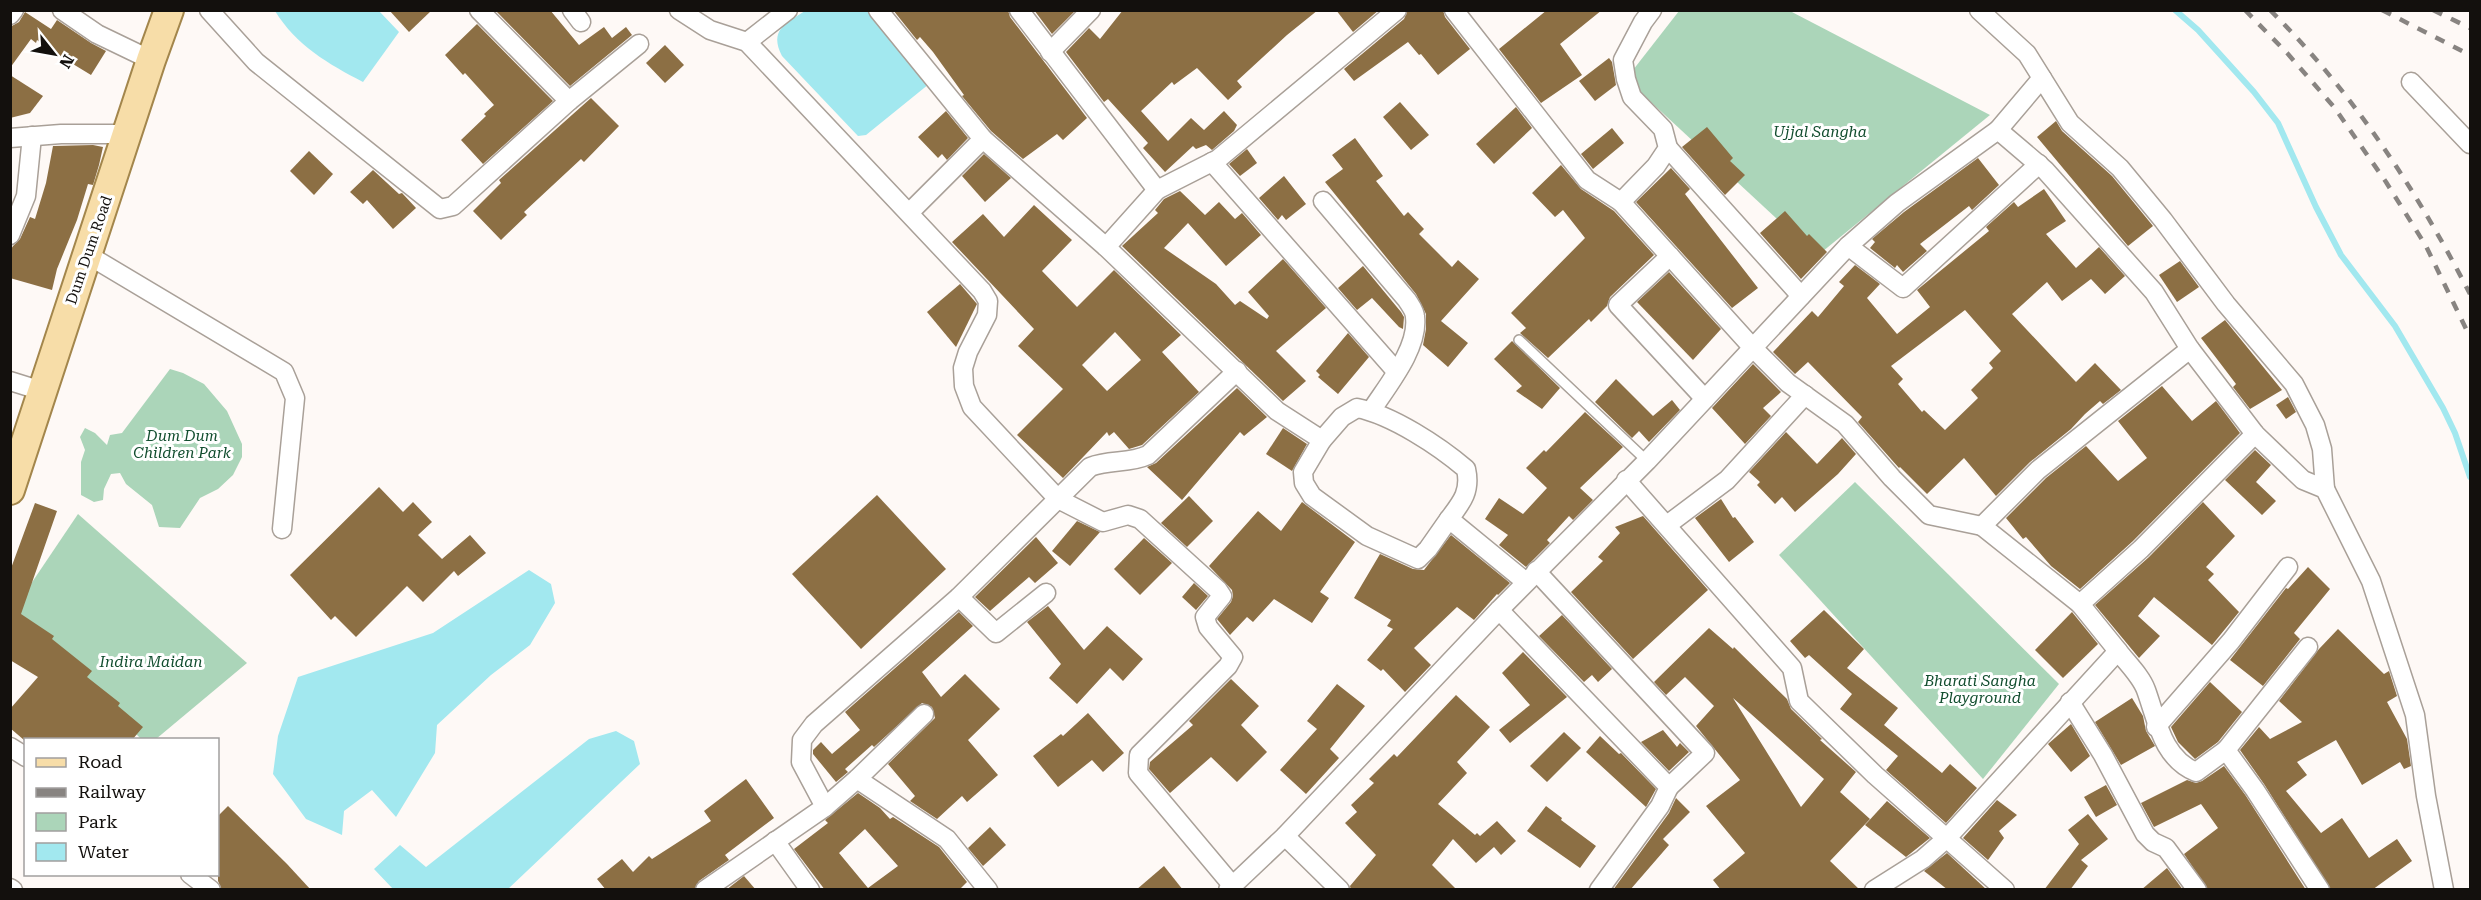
<svg xmlns="http://www.w3.org/2000/svg" width="2481" height="900" font-family="'Roboto Serif',serif">
	<style>
		.green { fill: #abd5b9 }
		.water { fill: #a2e8ef }
		.lines { fill: none; stroke-linecap: round; stroke-linejoin: round }
		.stream { stroke: #a2e8ef; stroke-width: 6 }
		.building { fill: #8c6f44; fill-rule: evenodd }
		.service-casing { stroke: #a9a098; stroke-width: 12 }
		.minor-casing { stroke: #a9a098; stroke-width: 21 }
		.primary-casing { stroke: #a3864c; stroke-width: 32 }
		.service { stroke: #fff; stroke-width: 9 }
		.minor { stroke: #fff; stroke-width: 18 }
		.primary { stroke: #f7dda8; stroke-width: 28 }
		.rail { stroke: #888481; stroke-width: 4.5; stroke-dasharray: 10 10; stroke-linecap: butt }
		.labels { text-anchor: middle; dominant-baseline: central; stroke-width: 6; stroke-linejoin: round; paint-order: stroke }
		.park-label { font-size: 15px; font-style: italic; fill: #114d2e; stroke: #fff }
		.street-label { font-size: 15px; fill: #13100d; stroke: #fff }
	</style>
	<rect width="100%" height="100%" fill="#fef9f6"/>
	<g class="green">
		<polygon points="1679,11 1790,11 1990,115 1817,256 1626,79"/>
		<polygon points="170,369 183,373 204,384 227,411 242,444 242,457 233,475 218,489 200,498 180,528 159,527 152,505 126,484 120,473 111,474 104,489 103,500 94,502 81,495 81,462 85,450 80,437 85,428 95,433 107,445 110,435 122,433"/>
		<polygon points="1855,482 2059,684 1983,779 1779,555"/>
		<polygon points="78,514 247,663 156,739 141,739 14,609"/>
	</g>
	<g class="water">
		<path d="M275 11H379L399 32 363 82C328 64 296 45 275 11Z"/>
		<path d="M805 11H870L929 84 866 135 858 136 782 56C769 30 785 24 805 11Z"/>
		<polygon points="529,570 551,584 555,603 530,645 491,675 437,725 435,753 396,817 372,790 344,811 342,835 306,819 273,774 278,736 298,677 433,633"/>
		<polygon points="616,731 634,741 640,764 508,889 393,889 374,869 400,845 426,867 589,739"/>
	</g>
	<g class="lines">
		<polyline class="stream" points="2175,10 2198,30 2254,92 2278,123 2316,207 2341,255 2395,326 2443,408 2455,433 2470,477"/>
	</g>
	<g class="building">
		<polygon points="389,10 432,10 409,32"/>
		<polygon points="495,10 550,10 579,45 604,27 612,38 626,27 632,35 570,86"/>
		<polygon points="893,10 1008,10 1010,17 1087,118 1063,140 1057,134 1023,159 991,131 962,96 964,95 933,52 920,37 917,40"/>
		<polygon points="1034,10 1072,10 1074,12 1052,34"/>
		<polygon points="1123,10 1318,10 1287,35 1237,81 1242,87 1228,100 1197,68 1174,85 1172,82 1141,111 1168,141 1191,118 1204,130 1224,111 1237,125 1234,131 1212,150 1206,145 1196,149 1193,146 1165,172 1143,148 1148,143 1108,99 1104,102 1066,52 1089,28 1100,39"/>
		<polygon points="1336,10 1379,10 1353,32"/>
		<polygon points="1408,10 1443,10 1445,17 1470,49 1438,75 1421,54 1419,55 1408,42 1354,81 1344,69 1404,19"/>
		<polygon points="1547,10 1602,10 1560,44 1582,75 1541,103 1499,49"/>
		<polygon points="25,12 51,29 57,20 91,43 106,51 91,75 68,61 67,63 37,40 36,43 31,39 10,68 10,27 19,22"/>
		<polygon points="477,24 553,101 483,164 461,140 486,116 484,114 494,105 465,73 463,75 445,55"/>
		<polygon points="665,45 684,65 665,83 646,63"/>
		<polygon points="1609,58 1612,62 1616,85 1595,101 1579,81"/>
		<polygon points="10,75 43,96 30,113 10,118"/>
		<polygon points="591,98 619,126 584,162 581,159 524,212 527,215 501,240 473,211 501,183 499,180"/>
		<polygon points="1400,102 1429,135 1411,150 1383,117"/>
		<polygon points="1516,107 1532,128 1494,164 1476,144"/>
		<polygon points="946,111 968,138 947,160 942,154 938,158 918,137"/>
		<polygon points="2056,121 2062,131 2112,176 2153,226 2128,246 2037,137"/>
		<polygon points="1707,127 1733,158 1730,161 1745,175 1725,195 1682,147"/>
		<polygon points="1612,128 1624,143 1593,169 1581,154"/>
		<polygon points="1355,138 1383,176 1376,181 1404,216 1408,212 1424,229 1419,234 1452,267 1458,260 1479,279 1441,321 1468,343 1448,367 1423,345 1426,329 1426,314 1416,294 1325,182 1343,169 1332,155"/>
		<polygon points="93,145 103,147 99,165 93,185 88,184 77,220 57,269 52,290 10,278 10,251 13,246 20,239 30,217 35,219 46,183 53,146"/>
		<polygon points="1247,149 1257,163 1240,176 1229,164"/>
		<polygon points="309,151 333,174 314,195 290,171"/>
		<polygon points="984,154 1011,178 985,202 962,176"/>
		<polygon points="1978,158 1999,185 1972,210 1969,206 1920,244 1927,251 1903,272 1897,265 1895,268 1870,248 1875,242 1872,239 1904,212"/>
		<polygon points="1561,165 1581,189 1614,211 1654,255 1610,297 1607,306 1591,322 1589,319 1548,358 1520,333 1526,328 1511,313 1585,238 1563,210 1555,217 1532,193"/>
		<polygon points="1671,168 1690,189 1685,194 1758,288 1732,308 1636,202"/>
		<polygon points="373,170 399,194 402,193 416,208 393,229 367,200 363,204 350,192"/>
		<polygon points="1284,176 1306,204 1286,220 1282,215 1278,220 1259,198"/>
		<path d="M2044 189 2066 221 2046 234 2076 268 2099 247 2125 276 2105 294 2091 279 2062 301 2047 282 2012 314 2076 382 2095 363 2121 390 2103 404 2100 401 2085 414 2071 429 2030 462 1996 496 1964 458 1927 494 1900 467 1899 468 1858 422 1862 417 1808 362 1795 374 1773 352 1812 311 1818 317 1844 286 1839 282 1855 265 1880 284 1867 298 1897 334 1930 307 1917 290 1989 231 1986 227 2014 202 2018 207ZM1965 310 2001 351 1989 363 1993 368 1971 390 1978 398 1945 430 1924 410 1922 412 1898 384 1903 379 1891 366Z"/>
		<polygon points="1180,191 1205,215 1219,202 1235,219 1242,213 1261,235 1226,266 1188,223 1164,248 1216,284 1235,305 1240,301 1267,319 1269,316 1248,292 1283,259 1326,308 1276,351 1306,381 1283,401 1122,246 1158,213 1155,210 1164,199"/>
		<path d="M1034 205 1072 240 1042 271 1077 307 1114 270 1181 335 1162 352 1199 392 1142 445 1129 449 1114 432 1109 436 1107 432 1063 478 1017 435 1063 389 1018 346 1034 329 952 242 983 214 1004 237ZM1115 332 1141 360 1107 391 1082 365Z"/>
		<polygon points="1785,211 1807,236 1809,234 1827,252 1801,279 1760,233"/>
		<polygon points="2180,261 2199,287 2177,302 2159,275"/>
		<polygon points="1363,266 1401,312 1404,317 1403,329 1399,327 1372,298 1357,310 1338,288"/>
		<polygon points="1669,272 1721,329 1693,360 1637,302"/>
		<polygon points="960,284 977,304 956,347 927,312"/>
		<polygon points="2225,320 2282,390 2250,409 2233,387 2236,384 2201,338"/>
		<polygon points="1348,333 1369,357 1338,394 1318,377 1320,375 1316,371"/>
		<polygon points="1512,341 1560,388 1542,409 1516,391 1522,386 1494,359"/>
		<polygon points="1753,364 1781,392 1763,408 1771,416 1745,444 1712,408"/>
		<polygon points="1616,379 1653,416 1672,400 1680,410 1649,442 1639,431 1632,438 1595,402"/>
		<polygon points="2162,386 2192,421 2216,401 2240,433 2133,541 2080,589 2051,566 2026,537 2023,539 2006,518 2046,478 2086,446 2118,481 2147,458 2118,421"/>
		<polygon points="1237,388 1267,417 1244,436 1240,432 1182,500 1147,467 1156,463"/>
		<polygon points="2288,397 2296,412 2286,419 2276,405"/>
		<polygon points="1585,412 1623,447 1580,488 1593,500 1573,520 1569,516 1547,540 1550,543 1526,567 1499,545 1508,535 1485,519 1499,498 1523,514 1547,488 1526,468 1544,450 1546,452"/>
		<polygon points="1283,428 1307,444 1292,471 1266,454"/>
		<polygon points="1786,432 1817,464 1842,438 1856,454 1838,474 1795,512 1782,497 1775,504 1757,485 1760,482 1749,472"/>
		<polygon points="2255,450 2271,465 2256,482 2276,501 2262,515 2225,480"/>
		<polygon points="379,487 403,512 413,502 432,522 418,535 442,559 470,535 486,553 458,576 454,571 423,602 407,586 356,637 335,616 331,620 290,575"/>
		<polygon points="877,495 946,569 861,649 792,574"/>
		<polygon points="1189,496 1213,521 1187,547 1161,523"/>
		<polygon points="1721,499 1733,518 1735,517 1754,542 1729,562 1695,518"/>
		<polygon points="1302,502 1355,542 1320,592 1329,598 1312,623 1274,599 1253,622 1247,617 1230,635 1217,619 1231,602 1233,596 1232,590 1209,566 1258,511 1281,531"/>
		<polygon points="2203,502 2235,536 2206,567 2214,574 2208,580 2239,612 2212,645 2154,597 2138,616 2160,636 2139,658 2095,605 2149,557"/>
		<polygon points="35,503 57,511 21,614 54,636 52,639 92,671 87,677 120,703 118,706 143,727 132,740 24,740 10,728 10,709 38,677 10,660 10,571"/>
		<polygon points="1643,516 1708,590 1633,659 1571,592 1603,561 1598,557 1620,533 1615,527"/>
		<polygon points="1077,521 1100,532 1070,566 1052,551"/>
		<polygon points="1451,535 1510,583 1498,595 1497,594 1474,620 1457,607 1414,648 1431,665 1405,692 1383,669 1381,671 1367,660 1393,629 1387,626 1391,620 1354,598 1380,554 1413,569 1424,570"/>
		<polygon points="1036,537 1058,563 1035,583 1029,577 990,611 975,597"/>
		<polygon points="1144,538 1172,563 1140,595 1114,569"/>
		<polygon points="2308,567 2330,589 2294,633 2300,639 2263,686 2230,660 2286,588 2288,589"/>
		<polygon points="1194,583 1208,596 1196,610 1182,597"/>
		<polygon points="1048,606 1084,650 1107,626 1143,659 1123,681 1110,668 1077,704 1049,678 1061,664 1027,622"/>
		<polygon points="1824,610 1864,649 1847,668 1898,708 1884,725 1942,773 1950,764 1977,788 1946,823 1886,770 1898,756 1840,709 1852,694 1809,655 1805,658 1790,641"/>
		<polygon points="959,612 973,626 922,672 941,697 965,674 1000,709 968,740 998,775 967,802 962,796 937,819 910,801 915,796 888,764 935,718 932,707 922,703 874,747 872,745 845,769 848,772 836,782 813,754 813,750 821,742 832,754 860,730 845,712"/>
		<polygon points="2072,612 2098,644 2063,678 2035,650"/>
		<polygon points="1562,615 1612,669 1598,682 1592,675 1584,682 1539,636"/>
		<path d="M1709 628 1733 649 1734 647 1787 699 1791 709 1822 739 1820 740 1856 772 1840 792 1870 819 1830 861 1860 890H1721L1713 880 1745 853 1706 806 1740 780 1696 726 1714 706 1685 677 1666 695 1654 682ZM1733 698 1824 779 1801 807Z"/>
		<polygon points="2338,629 2384,674 2389,671 2397,696 2387,702 2407,739 2411,766 2404,769 2400,762 2362,785 2336,740 2297,762 2307,775 2286,791 2321,833 2342,818 2369,858 2397,839 2412,861 2372,890 2331,890 2264,784 2240,750 2259,727 2270,739 2302,722 2279,701 2319,649"/>
		<polygon points="1523,652 1567,697 1510,743 1499,730 1530,705 1502,673"/>
		<polygon points="1231,679 1259,706 1241,725 1267,752 1237,782 1211,757 1170,793 1149,769 1150,762 1193,725 1189,721"/>
		<polygon points="2210,682 2242,712 2218,742 2195,759 2178,742 2171,727"/>
		<polygon points="1337,684 1365,706 1330,749 1339,758 1306,794 1280,770 1317,729 1307,721"/>
		<polygon points="1456,695 1490,727 1457,762 1467,773 1438,804 1475,835 1477,833 1480,836 1497,821 1516,841 1501,855 1494,847 1476,863 1453,839 1432,865 1457,890 1351,890 1350,886 1376,855 1345,823 1357,812 1351,805 1374,783 1369,779 1394,754 1397,757"/>
		<polygon points="2132,698 2143,716 2146,731 2155,746 2121,765 2095,722"/>
		<polygon points="1088,713 1124,753 1103,772 1092,760 1058,787 1033,756 1061,734 1063,736"/>
		<polygon points="2071,724 2090,756 2071,772 2048,744"/>
		<polygon points="1663,730 1677,747 1680,743 1689,752 1669,771 1641,742"/>
		<polygon points="1564,732 1581,748 1547,782 1530,766"/>
		<polygon points="1600,736 1619,754 1621,753 1656,789 1646,807 1586,752"/>
		<polygon points="2224,766 2246,796 2306,890 2208,890 2184,854 2218,828 2201,804 2154,827 2141,803 2187,780 2196,783 2202,781"/>
		<polygon points="746,779 774,818 725,855 729,860 699,881 694,890 606,890 597,879 622,859 633,872 649,856 652,859 711,821 704,811"/>
		<polygon points="2106,785 2117,805 2096,817 2084,797"/>
		<path d="M858 793 880 808 890 819 893 817 939 847 967 882 959 890H825L794 849 828 823 825 820ZM865 829 898 866 868 888 839 853Z"/>
		<polygon points="1676,798 1690,812 1663,839 1669,845 1630,890 1613,890 1669,813"/>
		<polygon points="1997,800 2017,815 1999,831 2004,838 1988,860 1963,838"/>
		<polygon points="1887,801 1930,838 1906,857 1865,825"/>
		<polygon points="228,806 287,864 311,890 222,890 218,881 218,816"/>
		<polygon points="1546,806 1562,818 1561,820 1596,846 1580,868 1527,831"/>
		<polygon points="2088,814 2108,839 2081,860 2088,866 2070,890 2044,890 2079,844 2068,830"/>
		<polygon points="990,827 1006,845 983,866 968,848"/>
		<polygon points="1947,853 1987,890 1948,890 1924,871"/>
		<polygon points="1164,866 1183,890 1136,890"/>
		<polygon points="2167,868 2183,890 2141,890"/>
		<polygon points="744,876 756,890 726,890"/>
	</g>
	<g class="lines">
		<defs>
			<polyline id="service" points="1519,340 1647,461"/>
			<g id="minor">
				<polyline points="62,10 97,34 151,60"/>
				<polyline points="209,10 256,62 440,209 453,206 569,101 639,44"/>
				<polyline points="479,10 569,101"/>
				<polyline points="572,10 581,22"/>
				<polyline points="679,10 710,30 747,42 982,291 988,301 987,315 968,352 963,368 964,386 972,407 1058,499 1103,522 1128,515 1140,519 1218,590 1222,596 1205,617 1208,627 1233,657 1228,666 1139,755 1138,773 1232,885"/>
				<path d="M878 10 983 139 1106 247 1277 411 1322 440 1342 417 1357 408C1392 415 1439 446 1466 469 1471 491 1462 502 1449 519L1526 582"/>
				<polyline points="1019,10 1157,190"/>
				<polyline points="1454,10 1587,180 1621,202 1753,348 1788,383 1845,424 1892,478 1929,515 1982,526"/>
				<polyline points="1979,10 2027,54 2070,123 2120,168 2163,220 2226,304 2294,384 2315,425 2322,449 2325,489"/>
				<polyline points="10,15 14,10"/>
				<polyline points="747,42 788,10"/>
				<polyline points="1050,52 1091,10"/>
				<polyline points="2411,82 2470,144"/>
				<polyline points="1998,130 2042,78"/>
				<polyline points="10,138 61,134 128,134"/>
				<polyline points="1668,148 1801,296"/>
				<polyline points="1212,162 1396,371"/>
				<path d="M1323 201 1407 300C1410 305 1415 311 1415 317 1419 348 1387 386 1371 411"/>
				<polyline points="1621,202 1656,166 1668,148 1663,129 1632,97 1626,79 1623,60 1643,22 1652,10"/>
				<polyline points="910,212 983,139"/>
				<polyline points="10,235 26,196 32,136"/>
				<polyline points="1848,246 1903,288 2039,164"/>
				<polyline points="1106,247 1157,190 1218,159 1397,10"/>
				<polyline points="88,255 284,372 295,398 282,529"/>
				<polyline points="1670,256 1618,305 1705,399"/>
				<polyline points="10,381 42,391"/>
				<polyline points="1322,440 1303,472 1304,483 1312,496 1367,536 1418,559 1428,549 1449,519"/>
				<polyline points="1626,480 1792,668 1799,701 1875,775 2005,890"/>
				<polyline points="1667,525 1727,480 1805,395"/>
				<polyline points="1536,571 1705,753 1669,787"/>
				<polyline points="959,597 996,633 1046,593"/>
				<polyline points="2080,604 1982,526 2038,470 2190,349"/>
				<polyline points="1499,610 1669,787 1660,806 1599,890"/>
				<path d="M2118 651C2127 663 2141 676 2146 690 2157 720 2162 758 2196 772L2226 750 2255 790 2320 890"/>
				<polyline points="2070,702 2103,755 2145,834 2153,842 2166,848 2197,890"/>
				<polyline points="2156,727 2231,641 2288,567"/>
				<polyline points="10,747 26,757"/>
				<polyline points="2226,750 2308,647"/>
				<polyline points="857,779 947,839 988,890"/>
				<polyline points="825,807 857,779 924,714"/>
				<polyline points="1285,836 1340,890"/>
				<polyline points="775,841 810,890"/>
				<polyline points="190,874 211,890"/>
				<polyline points="10,888 13,890"/>
				<path d="M705 890 825 807 801 762 802 740 814 724 959 597 1090 467C1110 459 1129 464 1148 455L1237 371"/>
				<polyline points="1228,890 1285,836 1499,610 1647,461 1848,246 1897,203 1998,130 2045,170 2154,292 2190,349 2255,434 2303,480 2325,489 2371,581 2415,715 2426,796 2444,890"/>
				<polyline points="1874,890 1923,859 1947,838 2118,651 2080,604 2141,549 2255,434"/>
			</g>
			<polyline id="primary" points="10,490 151,60 169,10"/>
		</defs>
		<use href="#service" class="service-casing"/>
		<use href="#minor" class="minor-casing"/>
		<use href="#primary" class="primary-casing"/>
		<use href="#service" class="service"/>
		<use href="#minor" class="minor"/>
		<use href="#primary" class="primary"/>
		<g class="rail">
			<polyline points="2245,10 2288,54 2334,107 2386,182 2426,246 2470,337"/>
			<path d="M2270 10C2353 92 2417 191 2470 294"/>
			<polyline points="2382,10 2470,55"/>
			<polyline points="2433,10 2470,28"/>
		</g>
	</g>
	<g class="labels">
		<g class="park-label">
			<text x="1820" y="132">Ujjal Sangha</text>
			<text x="182" y="436">Dum Dum<tspan x="182" dy="17">Children Park</tspan></text>
			<text x="151" y="662">Indira Maidan</text>
			<text x="1980" y="681">Bharati Sangha<tspan x="1980" dy="17">Playground</tspan></text>
		</g>
		<g class="street-label">
			<text transform="translate(89 250) rotate(-71)">Dum Dum Road</text>
		</g>
	</g>
	<rect width="2481" height="900" fill="none" stroke="#13100d" stroke-width="24"/>
	<rect x="24" y="738" width="195" height="138" fill="#ffffff" stroke="#a19f9e" stroke-width="1.5"/>
	<rect x="36" y="758" width="30" height="9" fill="#f7dda8" stroke="#a19f9e" stroke-width="1.5"/>
	<text x="78" y="768" font-size="18" fill="#13100d">Road</text>
	<rect x="36" y="788" width="30" height="9" fill="#888481" stroke="#a19f9e" stroke-width="1.5"/>
	<text x="78" y="798" font-size="18" fill="#13100d">Railway</text>
	<rect x="36" y="813" width="30" height="18" fill="#abd5b9" stroke="#a19f9e" stroke-width="1.5"/>
	<text x="78" y="828" font-size="18" fill="#13100d">Park</text>
	<rect x="36" y="843" width="30" height="18" fill="#a2e8ef" stroke="#a19f9e" stroke-width="1.5"/>
	<text x="78" y="858" font-size="18" fill="#13100d">Water</text>
	<g transform="translate(54 54) rotate(121)" stroke="#ffffff" stroke-width="4.5" paint-order="stroke">
	<path d="M0-4.5L10 22L0 15L-10 22Z" fill="#13100d"/>
	<text y="-9" font-size="16" font-weight="bold" text-anchor="middle" fill="#13100d">N</text>
	</g>
</svg>
